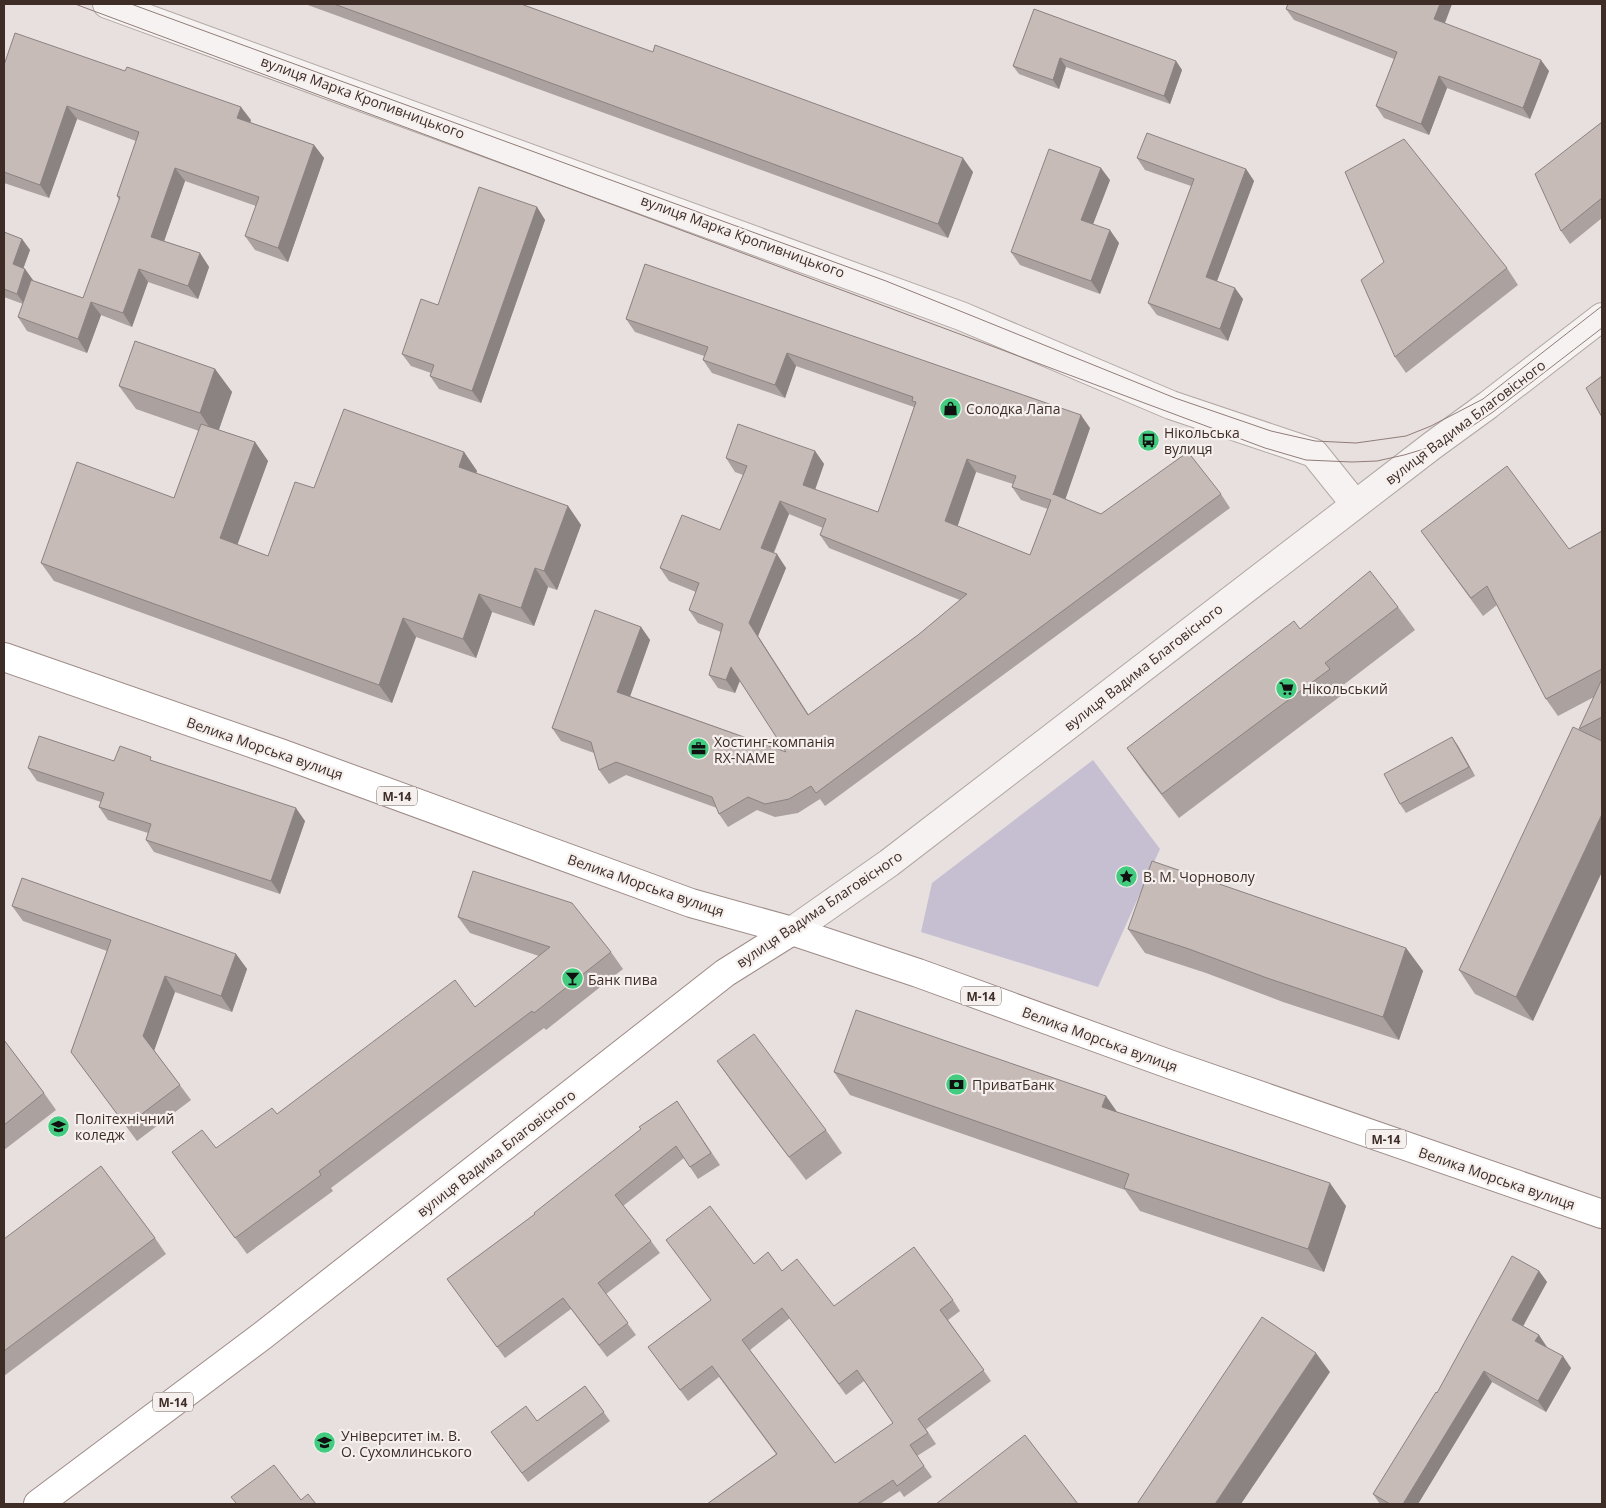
<svg xmlns="http://www.w3.org/2000/svg" width="1606" height="1508" font-family="'Open Sans',sans-serif">
	<style>
		.green { fill: #c5bfd1 }
		.lines { fill: none; stroke-linecap: round; stroke-linejoin: round }
		.minor-casing { stroke: #b1a7a3; stroke-width: 30 }
		.highway-casing { stroke: #9e8a86; stroke-width: 30 }
		.minor { stroke: #f6f2f1; stroke-width: 28 }
		.highway { stroke: #fff; stroke-width: 28 }
		.tram { stroke: #917d78; stroke-width: 1 }
		.wall { fill: #aba19e; fill-rule: evenodd }
		.shaded-wall { fill: #8b8381 }
		.building { fill: #c7bbb8; stroke: #8b8381; fill-rule: evenodd }
		.labels { text-anchor: middle; dominant-baseline: central; stroke-width: 4.5; stroke-linejoin: round; paint-order: stroke }
		.shield { fill: #f5efed; stroke: #756762; stroke-width: 1 }
		.shield-label { font-size: 12px; font-weight: bold; fill: #3e2d27 }
		.street-label { font-size: 14px; fill: #3e2d27; stroke: #f5efed }
		.poi-label { font-size: 14px; fill: #3e2d27; stroke: #f5efed; text-anchor: start }
	</style>
	<rect width="100%" height="100%" fill="#e7e0de"/>
	<polygon class="green" points="1093,760 1160,849 1098,987 921,932 932,883"/>
	<g class="lines">
		<defs>
			<g id="minor">
				<polyline points="107,4 961,316 1171,405 1314,453 1355,504"/>
				<polyline points="792,931 889,863 1433,445 1488,405 1602,317"/>
			</g>
			<g id="highway">
				<polyline points="4,657 280,753 691,903 792,931 918,973 1169,1064 1602,1214"/>
				<polyline points="38,1504 262,1336 725,973 792,931"/>
			</g>
		</defs>
		<use href="#minor" class="minor-casing"/>
		<use href="#highway" class="highway-casing"/>
		<use href="#minor" class="minor"/>
		<use href="#highway" class="highway"/>
		<g class="tram">
			<polyline points="75,4 1265,448 1306,460 1352,462 1377,461 1404,455 1434,446 1468,429 1493,412 1602,328"/>
			<polyline points="131,4 886,281 1175,398 1271,431 1315,441 1356,443 1406,436 1431,426 1483,399 1602,306"/>
		</g>
	</g>
	<g class="wall">
		<polygon points="305,4 521,4 973,172 948,238"/>
		<polygon points="1452,4 1444,23 1549,71 1530,119 1447,88 1429,135 1384,118 1376,106 1394,59 1294,20 1286,9"/>
		<polygon points="1034,9 1176,61 1182,70 1170,104 1066,67 1059,89 1019,74 1013,66"/>
		<polygon points="4,65 251,120 250,122 314,145 324,158 288,262 255,250 245,236 256,206 185,181 164,241 200,253 209,267 198,299 148,282 132,327 101,315 87,353 27,331 18,317 23,304 4,297 4,232 22,239 30,250 23,268 25,269 33,281 83,298 119,200 117,196 136,141 77,119 49,198 4,183"/>
		<polygon points="1602,122 1602,218 1570,244 1561,231"/>
		<polygon points="1137,158 1246,169 1254,181 1217,281 1243,299 1228,341 1157,315 1148,303 1191,186 1145,170"/>
		<polygon points="1110,180 1093,224 1119,243 1100,294 1020,265 1011,252"/>
		<polygon points="537,207 545,220 481,403 439,389 430,376 431,373 411,366 402,354 438,305"/>
		<polygon points="1384,262 1507,268 1518,285 1406,373 1395,357"/>
		<path d="M645 264 1090 428 1065 499 1101 514 1221 494 1230 508 825 806 820 799 798 813 775 817 757 810 728 827 719 814 717 808 626 775 609 784 599 770 594 753 561 741 552 728 641 627 650 640 630 696 786 752 740 681 735 693 718 688 709 675 721 632 698 623 689 610 696 592 669 581 660 568 720 530 743 475 735 472 726 458 815 451 824 464 815 490 878 512 914 407 796 366 785 398 712 373 703 360 704 356 635 332 626 319ZM976 472 1013 484 1012 487 1021 500 1048 509 1030 555 957 526ZM789 514 823 528 820 535 829 548 960 600 918 635 809 715 758 636 786 568 774 553Z"/>
		<polygon points="215,369 232,392 219,430 255,442 268,461 237,544 268,556 314,488 464,452 477,471 476,473 568,506 581,525 557,590 548,587 534,626 492,612 476,658 416,637 392,703 54,581 41,563 174,498 199,431 136,409 119,386"/>
		<polygon points="1421,531 1569,549 1602,531 1602,740 1533,1021 1475,994 1459,970 1580,730 1579,729 1594,697 1558,716 1546,699 1497,605 1483,616"/>
		<polygon points="1398,607 1415,630 1342,686 1346,692 1179,818 1143,771 1127,748 1300,629"/>
		<polygon points="1452,737 1458,746 1475,776 1406,813 1400,804"/>
		<polygon points="114,761 154,761 305,821 280,894 154,852 146,840 148,833 108,820 99,807 101,802 37,781 28,768"/>
		<polygon points="12,906 236,954 247,969 232,1012 175,992 154,1050 191,1100 137,1141 71,1052 107,951 23,921"/>
		<polygon points="458,917 611,952 623,969 546,1030 544,1028 331,1188 333,1191 247,1254 172,1152 216,1148 475,1007 539,956 470,933"/>
		<polygon points="1128,929 1406,948 1423,971 1399,1040 1283,1002 1206,973 1145,953"/>
		<polygon points="4,1040 44,1093 56,1110 4,1150"/>
		<polygon points="717,1061 826,1130 842,1153 806,1180 734,1085"/>
		<polygon points="834,1072 1117,1112 1346,1206 1324,1272 1140,1211 1125,1190 850,1095"/>
		<polygon points="677,1101 720,1165 698,1179 684,1158 623,1206 651,1241 660,1253 606,1294 636,1335 607,1357 571,1309 505,1358 447,1279 535,1214"/>
		<polygon points="155,1238 166,1254 4,1376 4,1239"/>
		<path d="M666 1240 782 1271 834 1306 953 1300 960 1311 948 1320 991 1381 926 1429 936 1444 917 1456 932 1477 904 1497 900 1491 880 1504H707L776 1454 719 1377 688 1401 648 1347 711 1300ZM790 1318 846 1395 864 1381 893 1423 835 1463 750 1350Z"/>
		<polygon points="1539,1271 1547,1282 1522,1326 1539,1335 1546,1347 1571,1368 1546,1412 1492,1382 1418,1504 1380,1504 1373,1494 1437,1393"/>
		<polygon points="585,1386 610,1421 528,1482 491,1432 537,1421"/>
	</g>
	<g class="shaded-wall">
		<polygon points="1440,4 1452,4 1442,31 1434,19"/>
		<polygon points="1060,58 1066,67 1059,89 1053,80"/>
		<polygon points="1541,60 1549,71 1530,119 1523,108"/>
		<polygon points="1176,61 1182,70 1170,104 1164,96"/>
		<polygon points="1439,76 1447,88 1429,135 1421,124"/>
		<polygon points="67,106 77,119 49,198 40,185"/>
		<polygon points="241,107 251,120 247,132 237,118"/>
		<polygon points="314,145 324,158 288,262 278,248"/>
		<polygon points="963,158 973,172 948,238 938,224"/>
		<polygon points="175,168 185,181 161,250 151,237"/>
		<polygon points="1101,168 1110,180 1090,232 1081,220"/>
		<polygon points="1246,169 1254,181 1214,289 1206,277"/>
		<polygon points="537,207 545,220 481,403 472,391"/>
		<polygon points="1110,230 1119,243 1100,294 1091,281"/>
		<polygon points="22,239 30,250 21,275 13,264"/>
		<polygon points="200,253 209,267 198,299 188,286"/>
		<polygon points="25,269 33,280 25,305 17,294"/>
		<polygon points="139,269 148,282 132,327 123,313"/>
		<polygon points="1235,288 1243,299 1228,341 1220,329"/>
		<polygon points="91,302 101,315 87,353 78,339"/>
		<polygon points="787,353 796,366 785,398 775,385"/>
		<polygon points="215,369 232,392 216,437 200,413"/>
		<polygon points="1081,415 1090,428 1062,509 1053,495"/>
		<polygon points="255,442 268,461 233,557 220,538"/>
		<polygon points="815,451 824,464 812,498 803,485"/>
		<polygon points="464,452 477,471 472,486 459,467"/>
		<polygon points="967,459 976,472 955,534 945,521"/>
		<polygon points="780,501 789,514 770,561 761,548"/>
		<polygon points="568,506 581,525 557,590 544,571"/>
		<polygon points="777,554 786,568 758,636 817,728 749,623"/>
		<polygon points="535,568 548,587 534,626 521,608"/>
		<polygon points="479,594 492,612 476,658 463,639"/>
		<polygon points="403,618 416,637 392,703 379,685"/>
		<polygon points="641,627 650,640 627,705 617,692"/>
		<polygon points="731,667 740,680 735,693 726,680"/>
		<polygon points="1452,737 1458,746 1475,776 1469,767"/>
		<polygon points="296,808 305,821 280,894 271,881"/>
		<polygon points="1602,814 1602,872 1533,1021 1516,997"/>
		<polygon points="1406,948 1423,971 1399,1040 1383,1017"/>
		<polygon points="236,954 247,969 232,1012 221,996"/>
		<polygon points="165,976 175,992 154,1051 143,1036"/>
		<polygon points="1106,1096 1122,1119 1102,1107"/>
		<polygon points="1330,1183 1346,1206 1324,1272 1308,1249"/>
		<polygon points="1539,1271 1547,1282 1520,1332 1512,1320"/>
		<polygon points="1539,1335 1547,1347 1543,1352 1535,1341"/>
		<polygon points="1316,1353 1330,1372 1241,1504 1215,1504"/>
		<polygon points="1563,1356 1571,1368 1546,1412 1538,1401"/>
		<polygon points="1484,1371 1492,1382 1418,1504 1403,1504"/>
	</g>
	<g class="building">
		<polygon points="334,4 521,4 653,52 655,45 963,158 938,224"/>
		<polygon points="1288,4 1440,4 1434,19 1541,60 1523,108 1439,76 1421,124 1376,106 1397,52 1286,9"/>
		<polygon points="1034,9 1176,61 1164,96 1060,58 1053,80 1013,66"/>
		<polygon points="15,33 125,71 127,67 241,107 237,118 314,145 278,248 245,236 259,197 175,168 151,237 200,253 188,286 139,269 123,313 91,302 78,339 18,317 31,280 83,298 120,197 117,196 139,132 67,106 40,185 4,172 4,65"/>
		<polygon points="1602,122 1602,198 1561,231 1535,174"/>
		<polygon points="1147,133 1246,169 1206,277 1235,288 1220,329 1148,303 1194,179 1137,158"/>
		<polygon points="1404,139 1507,268 1395,357 1361,280 1384,262 1345,172"/>
		<polygon points="1049,149 1101,168 1081,220 1110,230 1091,281 1011,252"/>
		<polygon points="479,187 537,207 472,391 430,376 434,365 402,354 421,299 438,305"/>
		<polygon points="4,232 22,239 13,264 25,269 17,294 4,289"/>
		<path d="M645 264 1081 415 1053 495V494L1101 514 1188 452 1221 494 816 793 811 786 789 799 765 804 748 797 719 814 712 797 616 762 599 770 591 742 552 728 595 610 641 627 617 692 786 752 731 667 726 680 709 675 723 624 689 610 699 583 660 568 682 515 720 530 747 466 726 458 738 424 815 451 803 485 878 512 916 402 912 401 913 397 787 353 775 385 703 360 708 347 626 319ZM967 459 1016 476 1012 487 1051 500 1030 555 945 521ZM780 501 826 519 820 535 967 594 918 635 808 715 749 623 777 554 761 548Z"/>
		<polygon points="135,341 215,369 200,413 119,386"/>
		<polygon points="1602,376 1602,417 1586,388"/>
		<polygon points="344,409 464,452 459,467 568,506 544,571 535,568 521,608 479,594 463,639 403,618 379,685 41,563 77,462 174,498 201,424 255,442 220,538 268,556 295,482 314,488"/>
		<polygon points="1507,466 1569,549 1602,531 1602,669 1546,699 1487,586 1471,598 1421,531"/>
		<polygon points="1370,571 1398,607 1325,663 1330,669 1162,794 1127,748 1294,621 1300,629"/>
		<polygon points="1602,679 1602,717 1579,729"/>
		<polygon points="1573,727 1602,741 1602,814 1516,997 1459,970"/>
		<polygon points="39,736 114,761 120,746 151,757 150,760 296,808 271,881 146,840 151,824 99,807 104,793 28,768"/>
		<polygon points="1452,737 1469,767 1400,804 1384,774"/>
		<polygon points="1152,861 1406,948 1383,1017 1267,978 1189,949 1128,929"/>
		<polygon points="473,871 572,903 611,952 534,1013 532,1011 319,1171 321,1175 235,1238 172,1152 202,1130 216,1148 272,1108 277,1114 455,980 475,1007 550,947 458,917"/>
		<polygon points="22,878 236,954 221,996 165,976 143,1036 180,1085 126,1126 71,1052 111,940 12,906"/>
		<polygon points="856,1010 1106,1096 1102,1107 1330,1183 1308,1249 1124,1188 1129,1174 834,1072"/>
		<polygon points="754,1034 826,1130 789,1157 717,1061"/>
		<polygon points="4,1040 44,1093 4,1125"/>
		<polygon points="677,1101 711,1153 690,1167 676,1146 615,1195 651,1241 598,1283 628,1323 599,1345 563,1298 497,1347 447,1279 535,1214 534,1213 641,1129 639,1127"/>
		<polygon points="101,1166 155,1238 4,1351 4,1239"/>
		<path d="M710 1206 754 1264 768 1252 782 1271 797 1259 834 1306 914 1247 953 1300 940 1310 984 1370 918 1419 928 1433 910 1445 924 1466 897 1486 893 1480 857 1504H707L777 1454 712 1366 680 1390 648 1347 711 1300 666 1240ZM782 1308 839 1384 857 1370 893 1423 835 1463 742 1340Z"/>
		<polygon points="1512,1256 1539,1271 1512,1320 1539,1335 1535,1341 1563,1356 1538,1401 1484,1371 1403,1504 1390,1504 1373,1494 1436,1392 1437,1393"/>
		<polygon points="1262,1317 1316,1353 1215,1504 1137,1504"/>
		<polygon points="585,1386 604,1412 522,1473 491,1432 526,1406 537,1421"/>
		<polygon points="1025,1435 1078,1504 936,1504"/>
		<polygon points="274,1465 301,1500 308,1494 316,1504 234,1504 236,1503 231,1497"/>
	</g>
	<defs>
		<symbol id="shop-disc" viewBox="-11 -11 22 22"><circle r="9.5" fill="#43cc80" stroke="#f5efed"/><path d="M-5-2.5h2.3a2.7 3.5 0 0 1 5.4 0H5L5.5 6h-11ZM-1.5-2.5h3a1.5 2.3 0 0 0-3 0Z" fill="#111"/></symbol>
		<symbol id="bus-disc" viewBox="-11 -11 22 22"><circle r="9.5" fill="#43cc80" stroke="#f5efed"/><path d="M-5-6H5V4H4V6H2V4H-2V6H-4V4H-5ZM-3.5-4V0h7V-4ZM-3.5 1.2v1.5H-2V1.2ZM2 1.2v1.5H3.5V1.2Z" fill="#111"/></symbol>
		<symbol id="supermarket-disc" viewBox="-11 -11 22 22"><circle r="9.5" fill="#43cc80" stroke="#f5efed"/><path d="M-6-5.5h2.5l.6 2H6L4.5 2H-2.5L-4.4-4H-6ZM-1.5 3.2a1.3 1.3 0 1 0 .1 0ZM3 3.2a1.3 1.3 0 1 0 .1 0Z" fill="#111"/></symbol>
		<symbol id="office-disc" viewBox="-11 -11 22 22"><circle r="9.5" fill="#43cc80" stroke="#f5efed"/><path d="M-6-3h4V-5.5h4V-3h4V5H-6ZM-1-4.5V-3h2v-1.5ZM-6 0V1H6V0Z" fill="#111"/></symbol>
		<symbol id="sight-disc" viewBox="-11 -11 22 22"><circle r="9.5" fill="#43cc80" stroke="#f5efed"/><path d="M0-6L1.8-2.2L6-1.7L2.9 1.2L3.7 5.4L0 3.3L-3.7 5.4L-2.9 1.2L-6-1.7L-1.8-2.2Z" fill="#111"/></symbol>
		<symbol id="bar-disc" viewBox="-11 -11 22 22"><circle r="9.5" fill="#43cc80" stroke="#f5efed"/><path d="M-6-5H6L.8 .8V4.5H3.5V6h-7V4.5H-.8V.8Z" fill="#111"/></symbol>
		<symbol id="bank-disc" viewBox="-11 -11 22 22"><circle r="9.5" fill="#43cc80" stroke="#f5efed"/><path d="M-6-4H6V4H-6ZM0-2.3a2.3 2.3 0 1 0 0 4.6a2.3 2.3 0 1 0 0-4.6Z" fill="#111"/></symbol>
		<symbol id="university-disc" viewBox="-11 -11 22 22"><circle r="9.5" fill="#43cc80" stroke="#f5efed"/><path d="M0-5L7-2L0 1L-7-2ZM-4 1L0 2.5L4 1V4Q0 6-4 4Z" fill="#111"/></symbol>
	</defs>
	<g fill-rule="evenodd">
		<use href="#shop-disc" x="938" y="396" width="25" height="25"/>
		<use href="#bus-disc" x="1136" y="428" width="25" height="25"/>
		<use href="#supermarket-disc" x="1274" y="676" width="25" height="25"/>
		<use href="#office-disc" x="686" y="736" width="25" height="25"/>
		<use href="#sight-disc" x="1114" y="864" width="25" height="25"/>
		<use href="#bar-disc" x="560" y="966" width="25" height="25"/>
		<use href="#bank-disc" x="944" y="1072" width="25" height="25"/>
		<use href="#university-disc" x="46" y="1114" width="25" height="25"/>
		<use href="#university-disc" x="312" y="1430" width="25" height="25"/>
	</g>
	<g class="labels">
		<g class="shield">
			<rect x="377" y="786.5" width="40" height="19" rx="4"/>
			<rect x="961" y="986.5" width="40" height="19" rx="4"/>
			<rect x="1366" y="1129.5" width="40" height="19" rx="4"/>
			<rect x="153" y="1392.5" width="40" height="19" rx="4"/>
		</g>
		<g class="shield-label">
			<text x="397" y="796">М-14</text>
			<text x="981" y="996">М-14</text>
			<text x="1386" y="1139">М-14</text>
			<text x="173" y="1402">М-14</text>
		</g>
		<g class="street-label">
			<text transform="translate(363 97) rotate(20)">вулиця Марка Кропивницького</text>
			<text transform="translate(743 236) rotate(20)">вулиця Марка Кропивницького</text>
			<text transform="translate(1465 422) rotate(-37)">вулиця Вадима Благовісного</text>
			<text transform="translate(1143 667) rotate(-38)">вулиця Вадима Благовісного</text>
			<text transform="translate(265 748) rotate(19)">Велика Морська вулиця</text>
			<text transform="translate(646 885) rotate(19)">Велика Морська вулиця</text>
			<text transform="translate(819 909) rotate(-34)">вулиця Вадима Благовісного</text>
			<text transform="translate(1100 1039) rotate(20)">Велика Морська вулиця</text>
			<text transform="translate(496 1153) rotate(-38)">вулиця Вадима Благовісного</text>
			<text transform="translate(1497 1178) rotate(19)">Велика Морська вулиця</text>
		</g>
		<g class="poi-label">
			<text x="966" y="408">Солодка Лапа</text>
			<text x="1164" y="432">Нікольська<tspan x="1164" dy="16">вулиця</tspan></text>
			<text x="1302" y="688">Нікольський</text>
			<text x="714" y="741">Хостинг-компанія<tspan x="714" dy="16">RX-NAME</tspan></text>
			<text x="1143" y="876">В. М. Чорноволу</text>
			<text x="588" y="979">Банк пива</text>
			<text x="972" y="1084">ПриватБанк</text>
			<text x="75" y="1118">Політехнічний<tspan x="75" dy="16">коледж</tspan></text>
			<text x="341" y="1435">Університет ім. В.<tspan x="341" dy="16">О. Сухомлинського</tspan></text>
		</g>
	</g>
	<rect width="1606" height="1508" fill="none" stroke="#3e2d27" stroke-width="10"/>
</svg>
